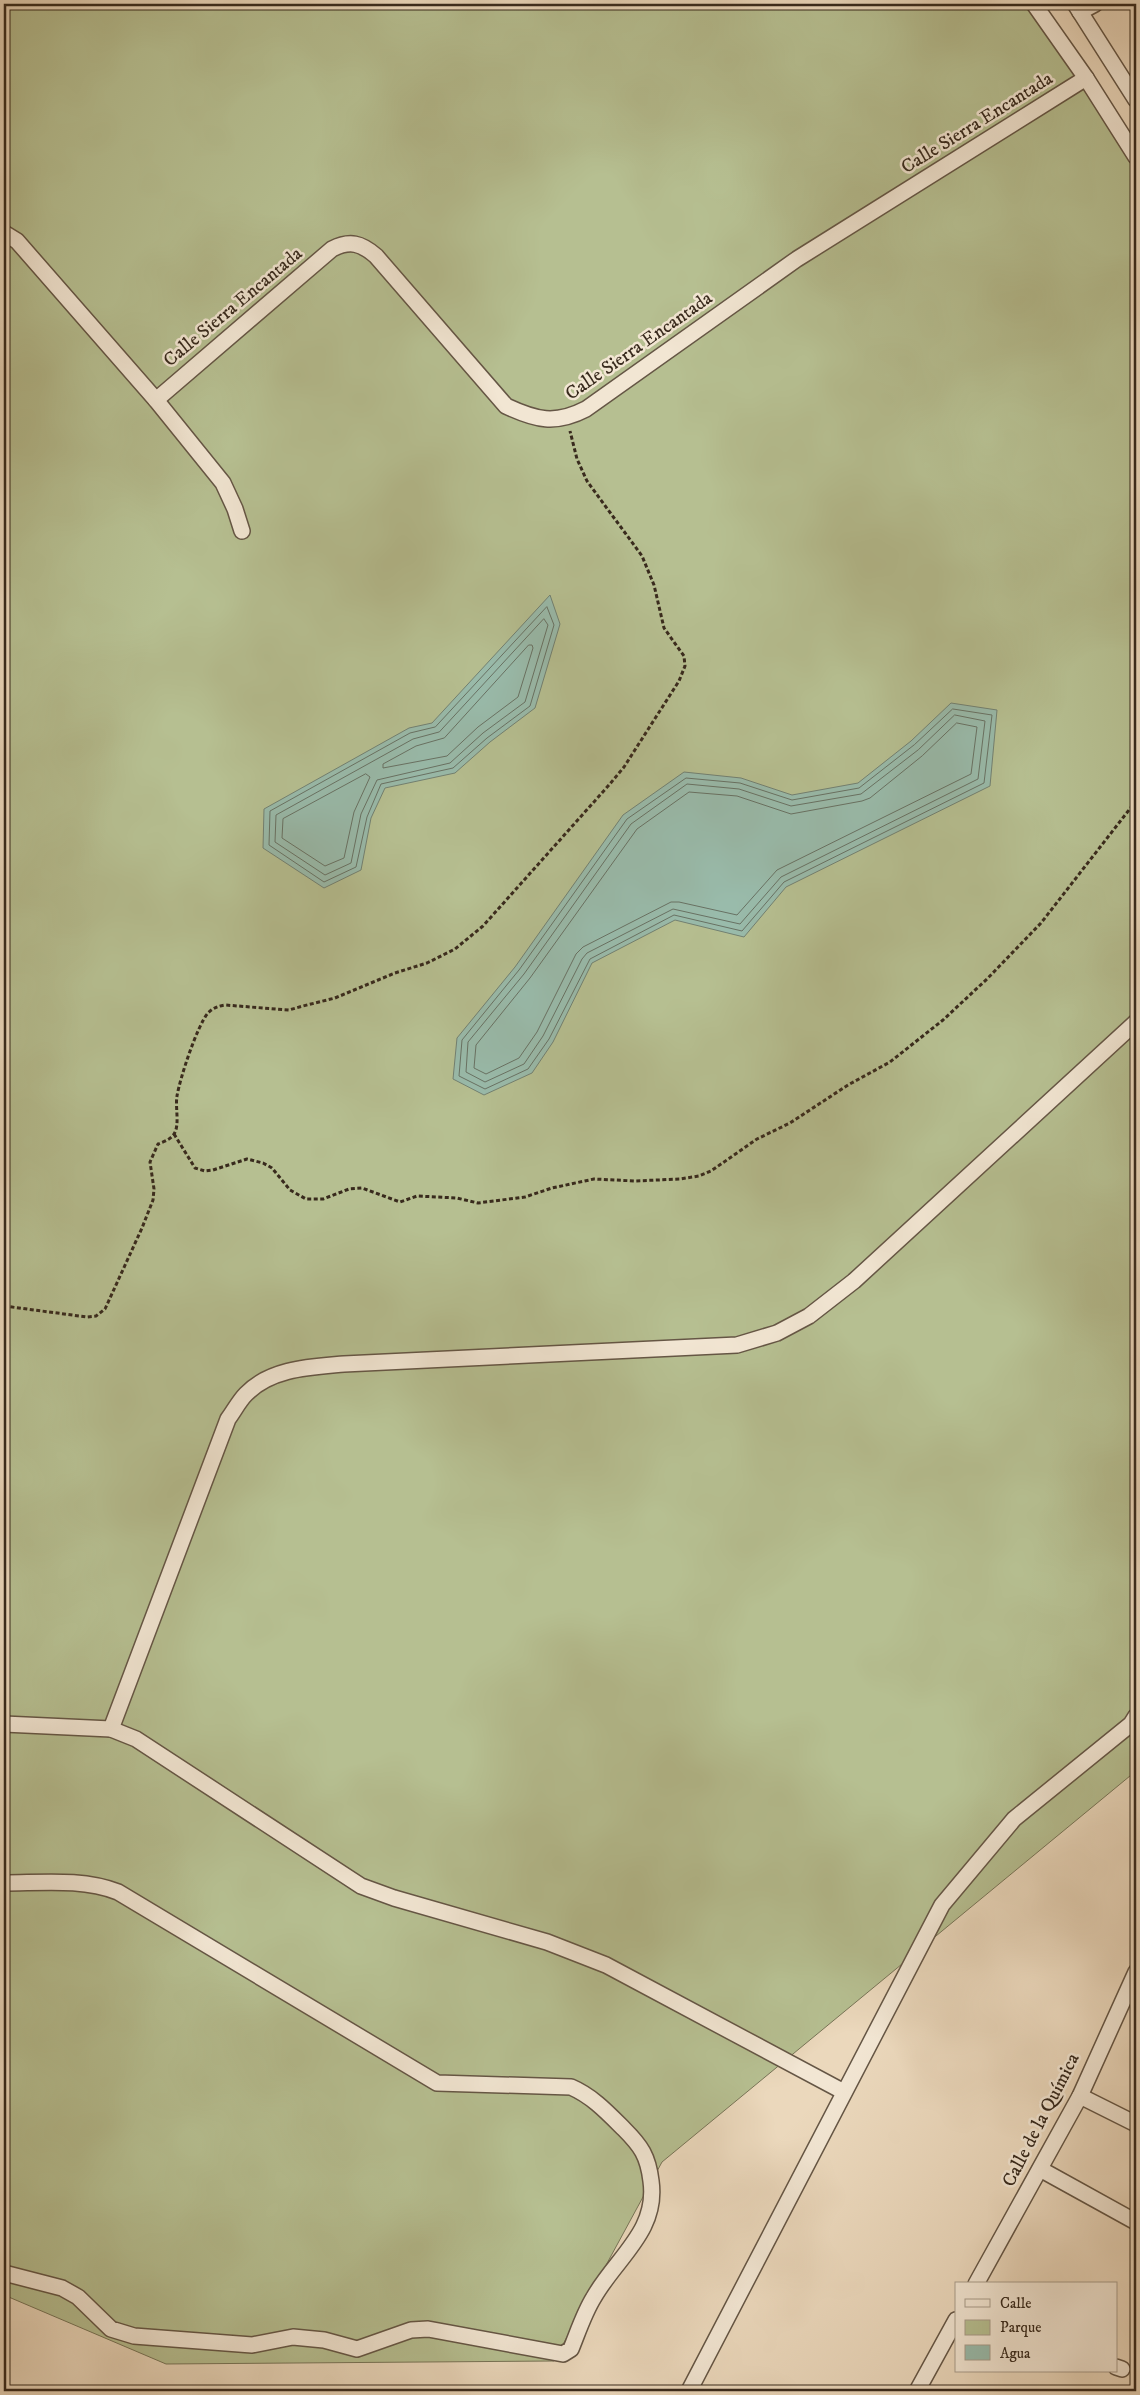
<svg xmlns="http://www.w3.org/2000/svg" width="1140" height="2395" font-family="'IM FELL DW Pica',serif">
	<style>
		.green { fill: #b6bf91; stroke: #777457 }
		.water { fill: #99bbab; stroke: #728172 }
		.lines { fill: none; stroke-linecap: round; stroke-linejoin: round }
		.shore { stroke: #687264; stroke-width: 1 }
		.street-casing { stroke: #655645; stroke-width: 18 }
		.path { stroke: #382a1d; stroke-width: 3; stroke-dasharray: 4 2.5; stroke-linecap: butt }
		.street { stroke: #f2e6d3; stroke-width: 15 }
		.labels { text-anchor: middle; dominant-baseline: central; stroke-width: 5; stroke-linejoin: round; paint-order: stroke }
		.street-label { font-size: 19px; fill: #382a1d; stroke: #f2e6d3 }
	</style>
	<rect width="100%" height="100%" fill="#ebd8bc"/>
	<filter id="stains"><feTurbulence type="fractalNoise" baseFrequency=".004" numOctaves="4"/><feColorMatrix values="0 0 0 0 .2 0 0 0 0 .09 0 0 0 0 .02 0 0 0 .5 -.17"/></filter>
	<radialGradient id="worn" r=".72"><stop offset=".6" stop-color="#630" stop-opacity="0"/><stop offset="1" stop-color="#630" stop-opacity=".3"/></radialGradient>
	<polygon class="green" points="4,4 1042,4 1136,156 1136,1771 662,2162 554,2361 166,2364 4,2295"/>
	<g class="water">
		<polygon points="550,595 560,624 535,708 490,742 455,773 385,788 371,818 361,870 324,888 263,848 264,809 409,728 432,723"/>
		<polygon points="951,703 997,710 990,786 786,887 744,937 675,920 592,963 553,1042 532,1073 484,1095 453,1079 457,1038 515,967 623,815 684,772 741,778 792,795 858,783 911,741"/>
	</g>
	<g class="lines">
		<g class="shore">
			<polygon points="547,607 554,625 530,706 487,738 453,768 381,784 367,817 356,867 324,882 269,845 270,811 410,733 435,727"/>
			<polygon points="544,619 548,625 525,702 483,733 450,763 377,780 361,814 351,863 325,875 275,842 276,815 413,739 439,732"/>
			<polygon points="529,645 532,645 533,648 518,697 478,727 447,756 383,768 383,764 416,746 444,738"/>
			<polygon points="953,709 992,715 984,783 784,882 742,931 674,915 590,959 549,1039 528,1069 485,1089 459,1076 462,1040 519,970 627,819 686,778 740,783 792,800 859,788 914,745"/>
			<polygon points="955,715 985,721 978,779 781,877 740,924 673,909 587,953 582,959 543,1036 524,1064 485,1082 466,1072 468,1042 524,974 631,824 687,784 739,789 791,806 861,794 918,750"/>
			<polygon points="957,723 977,727 971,774 777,870 737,915 679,902 671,902 583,947 576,954 537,1032 519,1058 486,1074 474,1068 476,1045 530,978 637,829 689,792 737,796 791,814 862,801 870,798 922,756"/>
			<polygon points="366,774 370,777 354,812 344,858 325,866 282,838 283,819"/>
		</g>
		<defs>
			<g id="street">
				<polyline points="1034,4 1086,78 1136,157"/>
				<polyline points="1075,4 1136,100"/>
				<polyline points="1080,12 1095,4"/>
				<polyline points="4,233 17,241 156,400 223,483 235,509 242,531"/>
				<path d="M156 400 332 249C350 240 361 243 376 256L506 406C536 420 555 425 586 409L797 259 1086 78"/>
				<polyline points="4,1724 111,1729 136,1739 361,1886 394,1898 547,1942 606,1965 844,2092"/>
				<path d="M111 1729 228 1419C234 1411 239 1401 246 1394 271 1368 311 1367 344 1364L737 1345 777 1333 809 1316 854 1281 1136 1022"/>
				<path d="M4 1883C41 1883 82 1878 118 1892L437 2083 571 2087C592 2096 607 2112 624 2129 641 2146 648 2156 651 2181 658 2231 617 2257 594 2297 584 2313 578 2332 571 2349L563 2354 428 2329 411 2330 357 2349 324 2340 293 2337 252 2345 134 2336 111 2329 78 2297 62 2288 4 2273"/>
				<polyline points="1080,2096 1136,2124"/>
				<polyline points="1040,2169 1136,2222"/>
				<polyline points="976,2284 1080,2096 1136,1972"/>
				<polyline points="1116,2367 1122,2369"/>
				<polyline points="689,2391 942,1905 1014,1819 1131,1724 1136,1716"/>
				<polyline points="917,2391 956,2320"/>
			</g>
		</defs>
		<use href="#street" class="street-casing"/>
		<g class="path">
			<polyline points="174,1134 195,1168 205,1171 213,1170 247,1159 263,1163 272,1168 290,1190 306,1199 323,1199 349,1189 362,1188 400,1202 417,1196 457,1198 478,1203 525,1197 552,1188 594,1179 635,1181 680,1179 699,1176 711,1171 757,1139 790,1123 848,1085 890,1062 943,1020 987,979 1041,923 1136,801"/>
			<path d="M4 1306 87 1317 96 1316 105 1309 142 1228 153 1200 154 1189 150 1162 158 1144C163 1142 170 1140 174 1134 180 1125 175 1107 177 1096 180 1078 197 1026 208 1013 213 1008 218 1006 225 1005L289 1010 303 1006 335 998 395 973 427 963 455 949 483 926 609 785 624 767 679 681 685 666 684 656 664 628 654 585 642 556 587 481 577 459 570 431"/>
		</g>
		<use href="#street" class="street"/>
	</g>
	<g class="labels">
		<g class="street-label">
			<text transform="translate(977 123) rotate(-32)">Calle Sierra Encantada</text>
			<text transform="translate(233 307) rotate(-40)">Calle Sierra Encantada</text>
			<text transform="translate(639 346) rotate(-35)">Calle Sierra Encantada</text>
			<text transform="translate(1041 2120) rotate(-63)">Calle de la Química</text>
		</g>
	</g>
	<rect width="1140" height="2395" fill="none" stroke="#ebd8bc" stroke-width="20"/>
	<rect x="5" y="5" width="1130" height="2385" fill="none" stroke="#382a1d" stroke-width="2.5"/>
	<rect x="10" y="10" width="1120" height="2375" fill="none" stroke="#382a1d"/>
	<rect x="955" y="2282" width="162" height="90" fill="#f2e6d3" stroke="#a89b8a"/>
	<rect x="965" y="2299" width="25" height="8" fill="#f2e6d3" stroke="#a89b8a"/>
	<text x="1000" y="2308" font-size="15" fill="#382a1d">Calle</text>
	<rect x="965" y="2320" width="25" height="15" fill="#b6bf91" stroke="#a89b8a"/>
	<text x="1000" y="2332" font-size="15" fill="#382a1d">Parque</text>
	<rect x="965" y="2345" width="25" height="15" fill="#99bbab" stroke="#a89b8a"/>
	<text x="1000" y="2358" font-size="15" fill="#382a1d">Agua</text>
	<rect width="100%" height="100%" filter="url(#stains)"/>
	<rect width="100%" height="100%" fill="url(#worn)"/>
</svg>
